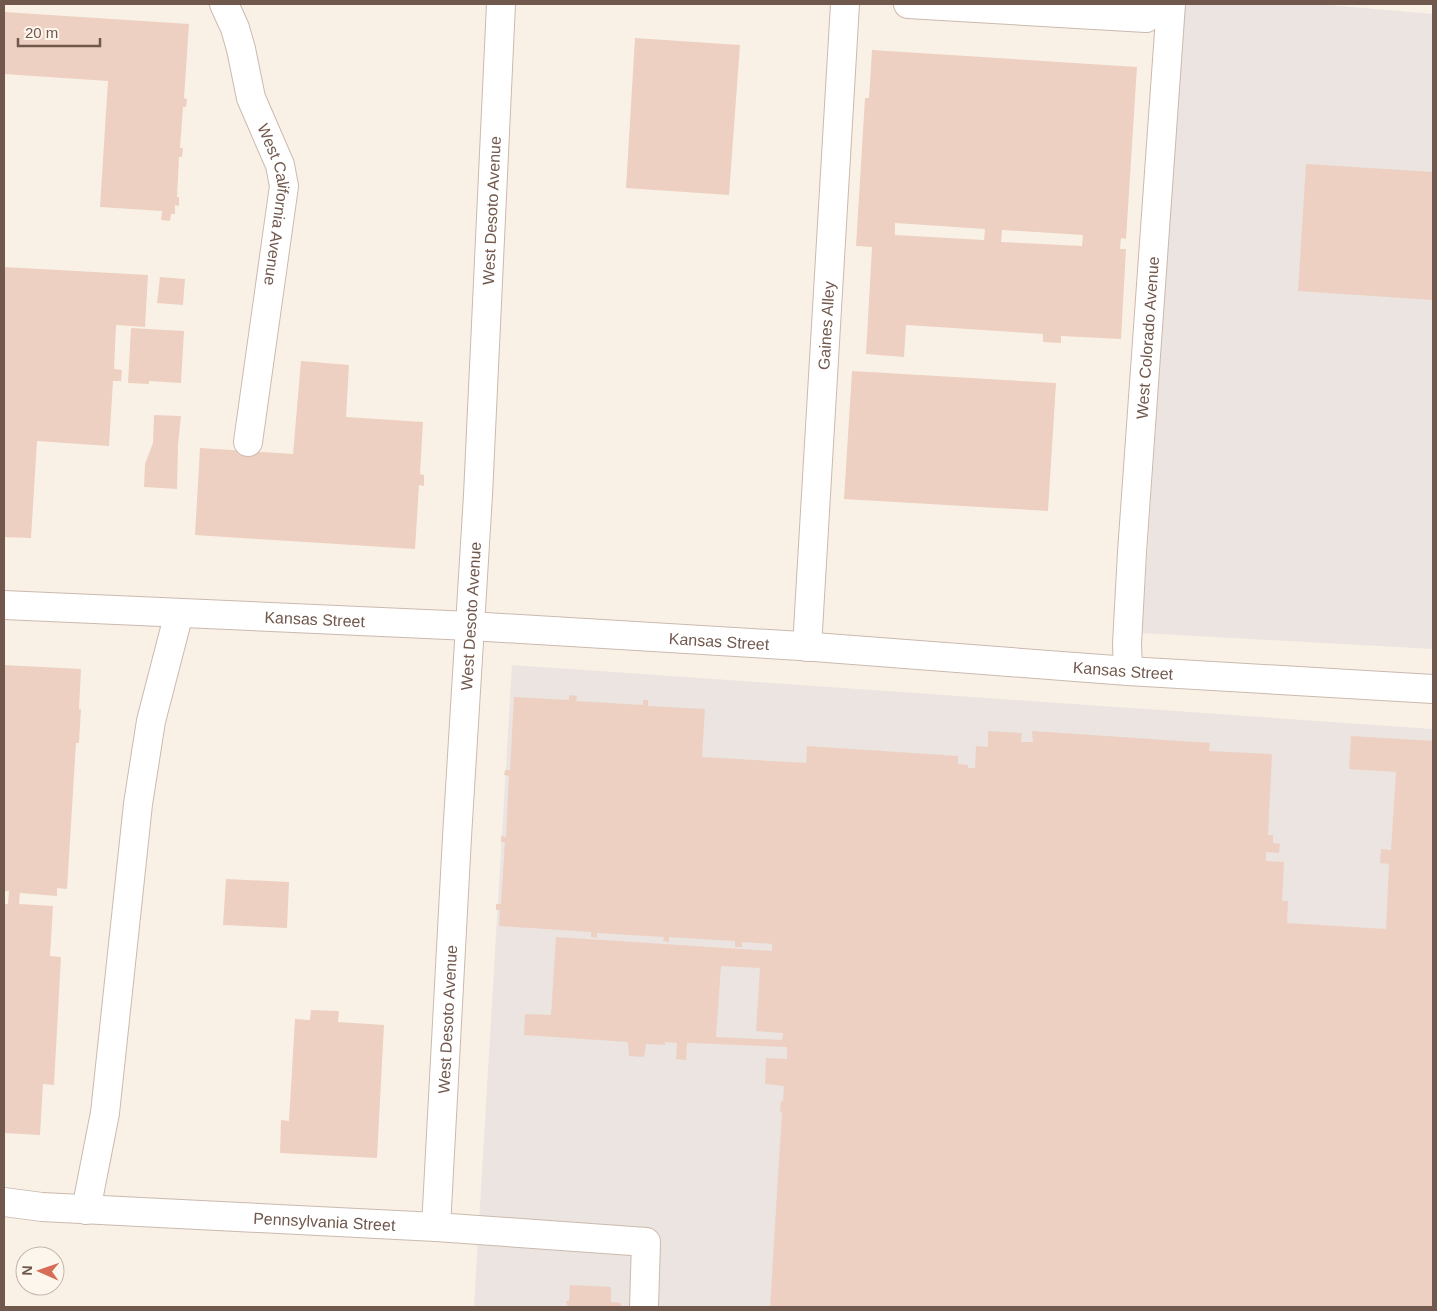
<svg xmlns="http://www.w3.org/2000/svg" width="1437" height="1311" font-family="Helvetica,sans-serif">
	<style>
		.industrial { fill: #ebe4e0 }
		.building { fill: #edd0c1; fill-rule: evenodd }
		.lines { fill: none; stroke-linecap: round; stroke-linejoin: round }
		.minor-casing { stroke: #cbb9ae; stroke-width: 30 }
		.minor { stroke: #fff; stroke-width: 28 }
		.labels { text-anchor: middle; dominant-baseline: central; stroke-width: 4; stroke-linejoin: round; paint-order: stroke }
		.street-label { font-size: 16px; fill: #71584d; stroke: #fdf6ec }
	</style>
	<rect width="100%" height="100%" fill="#faf1e6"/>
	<g class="industrial">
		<polygon points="1184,4 1317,4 1433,14 1433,649 1142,633"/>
		<polygon points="512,665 1433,729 1433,1307 474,1307"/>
	</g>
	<g class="building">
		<polygon points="4,12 189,24 184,98 187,99 186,107 183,107 180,148 183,148 182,157 179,157 177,197 179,197 179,206 175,205 175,214 171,214 170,221 161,220 162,211 100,207 108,81 4,74"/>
		<polygon points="635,38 740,45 729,195 626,188"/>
		<path d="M872 50 1137 67 1126 239 1121 238 1120 249H1126L1121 339 1061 336V343L1043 342V334L906 325 904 357 866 354 872 247 856 246 865 98H869ZM895 223 985 229 984 240 895 235ZM1002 230 1083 235 1082 246 1001 242Z"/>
		<polygon points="1306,164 1433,172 1433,300 1298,291"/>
		<polygon points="4,267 148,275 145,327 116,325 114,369 122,370 121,381 113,381 109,446 37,441 31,538 4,537"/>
		<polygon points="160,277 185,279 183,305 157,303"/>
		<polygon points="131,328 184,331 181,383 149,381 149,384 128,383"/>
		<polygon points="301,361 349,365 346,417 423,422 420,474 424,475 424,486 419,485 415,549 195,535 200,448 293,454"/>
		<polygon points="852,371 1056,383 1048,511 844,499"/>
		<polygon points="154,415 181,416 178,445 177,489 144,487 145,464 153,443"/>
		<polygon points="4,665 81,669 79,709 81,709 79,743 76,743 67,889 57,888 57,896 20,893 19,904 53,906 50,956 61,957 54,1085 43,1084 40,1135 4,1133 4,904 8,904 9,891 4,891"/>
		<path d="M569 695 577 696 576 701 643 705V700H648V706L705 709 702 757 806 763 807 746 958 756V764L968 765V768H975L976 746 988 747V731L1022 733 1021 742H1033L1032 731 1210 743 1209 751 1272 754 1268 835H1273V843L1280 844 1279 853 1266 852V861L1284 862 1282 901H1288L1287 923 1386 929 1389 864 1380 863 1381 849 1391 850 1396 772 1349 769 1351 736 1433 741V1307H770L782 1112H780L781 1101H783L784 1086 765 1084 766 1058 787 1059V1047L690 1043H687L686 1060 676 1059 677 1043 665 1042V1045L646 1044 644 1057 629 1056 628 1042 524 1035 525 1014 551 1015 556 937 772 951V944L742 942V947H735V941L669 937V942L663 941 664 937 597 933V938L591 937V932L499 926 500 910H496V904H501L505 842H501V836L506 837 509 776 504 775 505 770H510L514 697 569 700ZM721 966 760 968 756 1031 783 1033 782 1040 716 1037Z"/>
		<polygon points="226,879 289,882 287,928 223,925"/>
		<polygon points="311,1010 339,1011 338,1022 384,1025 377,1158 280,1153 281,1120 289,1121 295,1019 310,1020"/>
		<polygon points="570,1285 611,1287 611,1302 621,1303 621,1307 568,1307 566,1301 569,1301"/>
	</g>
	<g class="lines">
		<defs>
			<g id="minor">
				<path id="s1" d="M224 4 235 28 241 49 251 98 280 165 284 186 248 442"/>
				<polyline points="908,4 1146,18 1157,4"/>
				<path id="s2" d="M4 605 470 626 801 646 1128 671 1433 689"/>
				<path id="s3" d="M807 647 845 4"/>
				<path id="s4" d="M1128 671 1127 644 1132 552 1171 4"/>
				<path id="s5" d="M4 1202 42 1207 436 1227 646 1242 644 1307"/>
				<polyline points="86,1210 105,1113 138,804 151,721 179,613"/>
				<path id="s6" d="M436 1227 457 837 478 495 501 4"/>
			</g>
		</defs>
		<use href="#minor" class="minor-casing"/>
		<use href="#minor" class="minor"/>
	</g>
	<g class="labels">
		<g class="street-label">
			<text stroke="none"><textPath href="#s1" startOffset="210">West California Avenue</textPath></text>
			<text stroke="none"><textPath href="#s6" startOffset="1018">West Desoto Avenue</textPath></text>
			<text stroke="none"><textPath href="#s3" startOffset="322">Gaines Alley</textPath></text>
			<text stroke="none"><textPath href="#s4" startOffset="334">West Colorado Avenue</textPath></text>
			<text stroke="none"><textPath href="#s6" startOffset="612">West Desoto Avenue</textPath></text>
			<text stroke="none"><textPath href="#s2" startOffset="311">Kansas Street</textPath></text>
			<text stroke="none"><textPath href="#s2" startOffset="716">Kansas Street</textPath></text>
			<text stroke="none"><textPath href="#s2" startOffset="1121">Kansas Street</textPath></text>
			<text stroke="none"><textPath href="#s6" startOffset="208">West Desoto Avenue</textPath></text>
			<text stroke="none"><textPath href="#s5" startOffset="321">Pennsylvania Street</textPath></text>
		</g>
	</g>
	<rect width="1437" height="1311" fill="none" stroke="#71584d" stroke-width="10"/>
	<g transform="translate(40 1271) rotate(272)"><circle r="24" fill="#fdf6ec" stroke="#c5b7ac"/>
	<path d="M0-4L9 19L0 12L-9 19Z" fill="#d86d57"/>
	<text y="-8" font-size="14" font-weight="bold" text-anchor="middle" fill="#71584d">N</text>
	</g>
	<path d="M18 38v8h82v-8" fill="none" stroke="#71584d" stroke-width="2.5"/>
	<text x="25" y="38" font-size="15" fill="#71584d" stroke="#fdf6ec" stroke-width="4" paint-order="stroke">20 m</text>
</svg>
